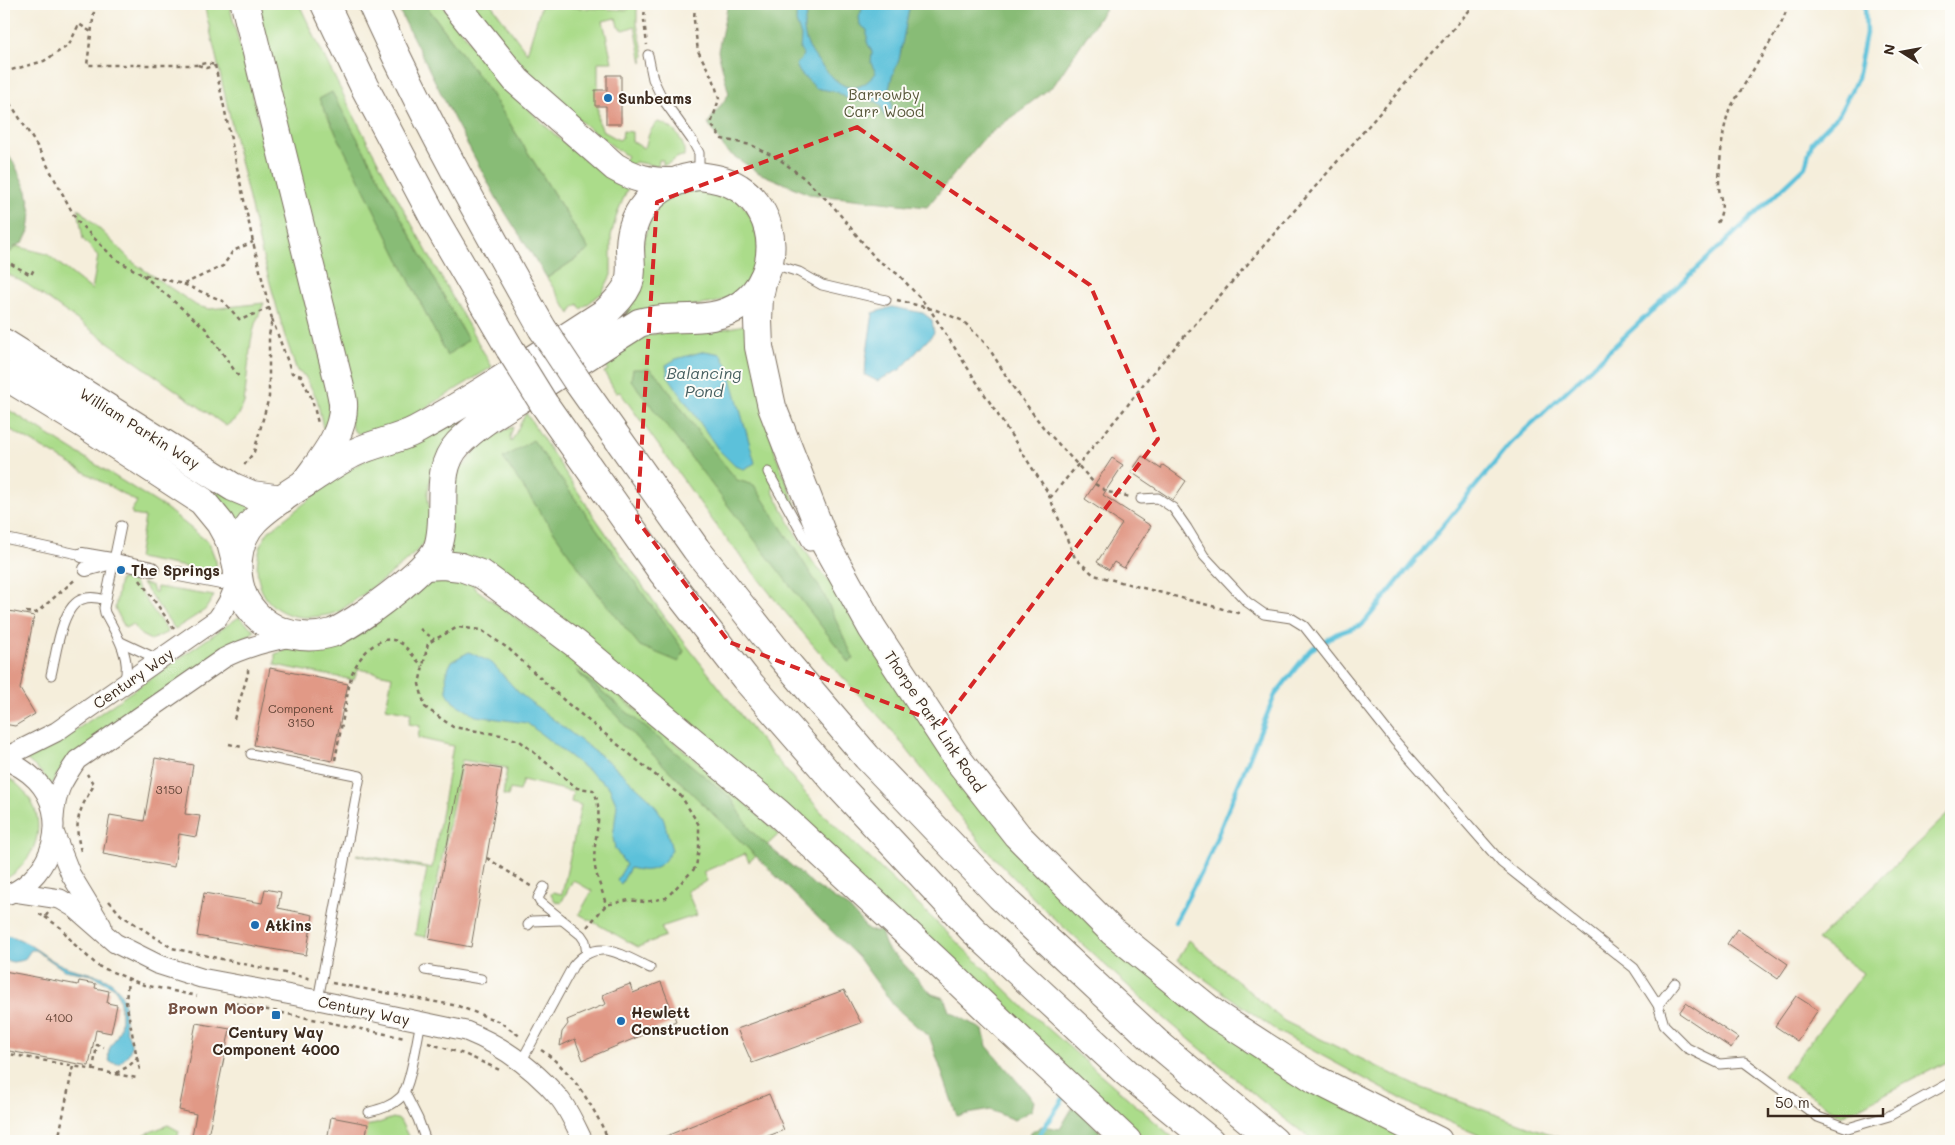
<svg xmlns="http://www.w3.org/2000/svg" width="1955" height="1145" font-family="Mali,sans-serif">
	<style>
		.green { fill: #abdc8a; stroke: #738354 }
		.forest { fill: #88bc76; stroke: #62734a }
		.water { fill: #5cc1da; stroke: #4c767c }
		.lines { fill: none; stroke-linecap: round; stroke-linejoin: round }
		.stream { stroke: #5cc1da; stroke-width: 4.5 }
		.building { fill: #e19986 }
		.service-casing { stroke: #7c6f60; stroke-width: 11 }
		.pedestrian-casing { stroke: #7c6f60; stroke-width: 16 }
		.minor-casing { stroke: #7c6f60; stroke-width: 21 }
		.trunk-casing { stroke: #7c6f60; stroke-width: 30 }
		.motorway-casing { stroke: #7c6f60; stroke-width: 30 }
		.path { stroke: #7c6f60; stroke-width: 2.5; stroke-dasharray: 4 4; stroke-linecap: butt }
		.service { stroke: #fff; stroke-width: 9 }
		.pedestrian { stroke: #fff; stroke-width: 14 }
		.minor { stroke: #fff; stroke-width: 19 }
		.trunk { stroke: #fff; stroke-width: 28 }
		.motorway { stroke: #fff; stroke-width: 28 }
		.motorway-bridge-casing { stroke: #7c6f60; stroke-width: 30; stroke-linecap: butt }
		.motorway-bridge { stroke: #fff; stroke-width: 28 }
		.marked { fill: none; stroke: #d62828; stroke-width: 4; stroke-dasharray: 10 6; stroke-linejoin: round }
		.poi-dot { fill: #1f6fb2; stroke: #fdfcf7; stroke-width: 2 }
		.labels { text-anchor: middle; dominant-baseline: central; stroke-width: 4; stroke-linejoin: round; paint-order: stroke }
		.number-label { font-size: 12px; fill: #644638 }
		.park-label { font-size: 15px; fill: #575639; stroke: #fdfcf7 }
		.poi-label { font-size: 15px; font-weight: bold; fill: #3b2a1e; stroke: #fdfcf7; text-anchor: start }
		.street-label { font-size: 15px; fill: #3b2a1e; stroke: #fdfcf7 }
		.water-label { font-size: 16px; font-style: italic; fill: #475f60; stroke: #fdfcf7 }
		.neighbourhood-label { font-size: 16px; font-weight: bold; fill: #755142; stroke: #fdfcf7 }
	</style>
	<rect width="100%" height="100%" fill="#fdfcf7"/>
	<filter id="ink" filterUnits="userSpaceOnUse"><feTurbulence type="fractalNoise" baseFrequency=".02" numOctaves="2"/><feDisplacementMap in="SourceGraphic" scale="10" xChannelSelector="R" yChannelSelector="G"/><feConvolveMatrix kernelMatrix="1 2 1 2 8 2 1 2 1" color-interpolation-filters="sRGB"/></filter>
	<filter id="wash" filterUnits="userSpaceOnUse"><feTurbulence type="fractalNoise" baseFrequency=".0096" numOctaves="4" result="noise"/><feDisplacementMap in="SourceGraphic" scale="20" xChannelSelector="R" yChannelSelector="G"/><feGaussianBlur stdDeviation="1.12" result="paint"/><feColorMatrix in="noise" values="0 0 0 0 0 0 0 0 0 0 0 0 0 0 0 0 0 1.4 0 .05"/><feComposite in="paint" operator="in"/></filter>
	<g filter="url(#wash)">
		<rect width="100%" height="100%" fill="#f5eedb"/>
		<g class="green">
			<polygon points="204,4 229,4 318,349 329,398 329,429 323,428 317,399 305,376 297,371 284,333 262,254 239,156"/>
			<path d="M252 4H299C357 128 424 248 492 367L395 427 360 434 355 432 352 428Z"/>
			<path d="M425 4H441C487 65 538 128 602 172 610 177 620 181 629 185L617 214 611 236V275L602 293 581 309 578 304 573 308 570 314 547 278 589 250 490 92Z"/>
			<path d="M472 4H491L527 53 541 6 628 10 629 4H637V24L644 55 642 63 635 26 624 30 618 27 616 18 603 21 612 62H598V120L603 131 619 140 622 138 623 131 632 132V141L643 148 646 145C648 135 650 129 658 122 673 125 686 141 684 156 675 156 672 164 663 165V160H659L658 166 635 162 632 165 623 162 627 156C566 116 515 61 472 4Z"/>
			<path d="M698 187C708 190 730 194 738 201 769 228 763 283 723 300 709 306 690 305 674 307L437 462C432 474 427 485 428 499 429 510 434 522 430 533 422 555 360 596 340 611 333 614 328 615 321 616 308 618 295 618 283 612 252 598 251 554 269 531L342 474 616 312 640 261 649 219 661 202Z"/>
			<polygon points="78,208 134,263 197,306 210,309 264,303 255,324 251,341 244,403 238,417 226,426 28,285 4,272 4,252 7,253 15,246 47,254 92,290 98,256 83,239"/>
			<path d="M749 324 776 456 795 503 802 525 776 485 772 490C786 514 811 570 833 583L1034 868 1414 1141H1314L1268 1106 1149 1005 1047 912 984 847 889 727 820 653 780 606 718 528 620 392 616 393 604 372 608 370 603 362 629 343 647 335 673 331 710 332Z"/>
			<polygon points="4,407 167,509 209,543 216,561 217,573 138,558 145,517 133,515 131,511 137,502 4,426"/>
			<path d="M526 413 596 519 664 616 757 736 823 814 898 885 1028 1011 1177 1141H1144L961 970 446 556 452 495 460 462 464 466C476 447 491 434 513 427L510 437 511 442Z"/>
			<polygon points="219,490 252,506 236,526 213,499"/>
			<polygon points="458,577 475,584 473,587 586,669 715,776 779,834 749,862 745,854 703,872 707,881 687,891 697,915 661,927 665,936 638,947 579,914 592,891 573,880 561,903 555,901 551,894 553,892 562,894 581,805 571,802 573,792 523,780 519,791 510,789 508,796 503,795 507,768 462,760 426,937 415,935 427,869 356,855 357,854 432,868 453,746 418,738 420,726 409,724 411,713 386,708 392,676 358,669 354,680 275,665 275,654 292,648 416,586 436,579"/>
			<polygon points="120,579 132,580 168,632 151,640 141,635 133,624 125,628 115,608"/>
			<polygon points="142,583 152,586 154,592 156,592 157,587 214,596 205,610 175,629"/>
			<polygon points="239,617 255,631 71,759 56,776 50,786 42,773 25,758 36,754 66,737"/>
			<path d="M4 775C36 793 49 828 27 859 22 867 13 876 4 879Z"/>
			<polygon points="1951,811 1951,1060 1842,1116 1783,1077 1863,973 1817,940"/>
			<polygon points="1189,940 1284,1021 1417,1086 1569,1141 1492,1141 1422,1110 1277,1031 1178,960"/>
			<polygon points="393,1118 400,1120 408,1136 407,1141 362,1141 365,1126 376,1124"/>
			<polygon points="168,1125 179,1131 177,1141 143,1141 145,1134"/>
		</g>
		<g class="forest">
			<polygon points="396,4 425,4 490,92 589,250 547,278 498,201 455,121"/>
			<polygon points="728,4 1108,4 1054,85 984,138 927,207 809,194 759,173 726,151 708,123 729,94 718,51"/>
			<polygon points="332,92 468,340 447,356 319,99"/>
			<polygon points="4,149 15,165 27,191 31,213 29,231 23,243 15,246 11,252 4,252"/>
			<polygon points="633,369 650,369 660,378 698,432 737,480 754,485 823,593 854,659 849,662 631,380"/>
			<polygon points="533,440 684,651 679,662 640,646 590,584 503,458"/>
			<path d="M576 670 731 798 752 832 814 885 850 909 869 931H881C884 941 886 952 896 956L932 994 944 998 949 1011 983 1030 987 1046 1034 1101 1032 1110 1014 1120 990 1110 957 1116 930 1038 894 1006 859 958 637 739Z"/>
			<polygon points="1074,1105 1109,1141 1033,1141 1029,1134 1042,1126 1060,1129"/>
		</g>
		<g class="water">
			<path d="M797 4H810C808 12 803 22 804 30 805 44 814 57 823 67 840 87 855 98 876 73L871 63 872 52 867 42V30L860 25 859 17 864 4H910L899 60 892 77 888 94 892 103 891 114 888 116H884L881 105 877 102 869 100 858 101 846 98 837 92 815 88C808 77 800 78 796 64L801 60 803 54 800 50 801 36 796 22Z"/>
			<polygon points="892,307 923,313 932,320 934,333 901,369 877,381 865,375 866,359 873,313"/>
			<polygon points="705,351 721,354 728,367 755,463 744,469 735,466 718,449 668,376 666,365 676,359"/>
			<path d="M469 652 492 663 519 693 615 767 650 799 663 817 672 850C660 869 652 874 630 868L621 884 617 880 626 865 615 849 613 837 617 805 609 787 527 723 476 716 453 702 447 692 446 673 452 661Z"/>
			<path d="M7 935C30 940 43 958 64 966 83 974 110 972 121 994 126 1003 123 1021 127 1032 128 1035 130 1039 131 1043 133 1050 124 1061 118 1064L110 1062C104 1048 117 1041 120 1028 122 1016 121 999 115 988L92 975 64 970 35 950H31L24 960 13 962 4 960V936Z"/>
		</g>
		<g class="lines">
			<g class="stream">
				<polyline points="1175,922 1207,861 1275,695 1310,650 1336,634 1362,625 1510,444 1805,167 1812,142 1839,114 1857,79 1866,33 1865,4"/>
				<polyline points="1035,1141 1063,1099"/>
			</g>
		</g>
		<g id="blocks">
			<g class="building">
				<polygon points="607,75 621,75 621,124 606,124 606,106 595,106 595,90 607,90"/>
				<polygon points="1142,456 1161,469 1163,465 1186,481 1173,500 1131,472"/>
				<polygon points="1112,458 1123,465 1103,495 1151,526 1124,568 1114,562 1109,570 1097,562 1122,524 1085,499"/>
				<polygon points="4,610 34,616 20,689 35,714 15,726 4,724"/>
				<polygon points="270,668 348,684 332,761 254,745"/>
				<polygon points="155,758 193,765 185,814 200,816 196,837 179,834 174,867 103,854 110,815 144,821"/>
				<polygon points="463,763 502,769 471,947 429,939"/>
				<polygon points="265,889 281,892 278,908 313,915 306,955 197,936 204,893 262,903"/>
				<polygon points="1737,929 1788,964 1778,979 1727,944"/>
				<polygon points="4,971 78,985 79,981 96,984 95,988 109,991 107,1003 117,1005 111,1033 96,1030 89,1066 4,1050"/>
				<polygon points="661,982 676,1021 583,1060 575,1039 560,1046 562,1032 568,1024 567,1020 606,1004 602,995 630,984 633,993"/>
				<polygon points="844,990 861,1023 752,1063 737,1029"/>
				<polygon points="1796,996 1818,1010 1797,1041 1775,1026"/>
				<polygon points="1686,1003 1738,1038 1731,1048 1679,1013"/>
				<polygon points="196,1023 230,1029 207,1141 191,1141 196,1114 179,1110"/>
				<polygon points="769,1094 784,1130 755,1141 654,1141"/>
				<polygon points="331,1117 368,1124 365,1141 327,1141"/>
			</g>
		</g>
	</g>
	<g filter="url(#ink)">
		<use href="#blocks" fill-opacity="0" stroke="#7c6f60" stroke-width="1"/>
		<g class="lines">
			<defs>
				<g id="service">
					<polyline points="648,55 653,79 662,98 692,140 699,153 699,173"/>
					<polyline points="770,263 799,272 822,285 886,300"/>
					<polyline points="768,472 809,546 821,545"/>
					<polyline points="1141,499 1158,498 1173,508 1187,528 1204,556 1247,602 1264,614 1291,618 1304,626 1395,741 1502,863 1634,968 1658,1005 1664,1025 1687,1048 1720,1064 1744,1062 1818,1117 1848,1128 1889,1116 1951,1082"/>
					<path d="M121 526 104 608 105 613C115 631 133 660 124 681"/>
					<polyline points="4,538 82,555"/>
					<polyline points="121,642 151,656 160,658"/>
					<path d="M51 675C56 656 61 605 83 599 90 596 99 598 106 600"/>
					<polyline points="251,754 360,776 318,1000"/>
					<polyline points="544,887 538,898 540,902 581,935 585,941 587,954"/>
					<polyline points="528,925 532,921 561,920"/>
					<polyline points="425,970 481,979"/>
					<polyline points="1658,1005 1675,983"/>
					<path d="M521 1062 573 966C597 936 622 955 650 968"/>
					<polyline points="404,1091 418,1119 426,1141"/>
					<path d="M369 1112C381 1109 392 1106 401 1097 411 1086 417 1038 421 1022"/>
				</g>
				<g id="pedestrian">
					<polyline points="82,555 111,560"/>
					<polyline points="86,569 115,561 152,569"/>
					<polyline points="179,574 221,582"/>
				</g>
				<g id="minor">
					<path d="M4 758 56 732 217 619C227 605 234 593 237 576"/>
					<path d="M4 759C16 765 26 770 36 780 70 815 53 876 9 894"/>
					<path d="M54 818C56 791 62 782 77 760L224 658C247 646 270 642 294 636"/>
					<polyline points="54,832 71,875 102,926"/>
					<path d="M14 892 60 899 75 908 115 943 157 964 201 978 318 1000 466 1031C501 1045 534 1069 559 1098 569 1110 576 1127 583 1141"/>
				</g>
				<g id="trunk">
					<path d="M699 176C713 178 727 180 739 188 780 214 781 276 742 304 711 326 673 313 639 323 603 346 567 369 531 392 506 408 479 422 458 444 432 472 449 513 438 547 430 569 355 624 332 633 322 636 311 637 301 636 277 634 256 620 245 600 233 576 235 540 255 520 273 502 298 488 319 474 331 466 343 458 356 452 375 443 397 440 416 430 481 395 543 352 606 312 614 304 623 296 628 285 633 273 630 260 630 247 631 207 661 180 699 176Z"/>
					<polyline points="763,279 759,297 758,321 759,347 772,407 826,545 872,628 959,761 1017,835 1112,931 1216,1015 1315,1079 1438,1141"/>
					<polyline points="4,343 233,487 252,495 282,499"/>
					<polyline points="4,375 84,424 202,501 220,523 231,543 237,566"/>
					<polyline points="425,566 443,565 461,567 483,575 576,644 778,813 892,919 1127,1141"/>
				</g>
				<g id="motorway">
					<path d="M245 4 337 375C339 384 342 394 343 403 345 434 321 460 304 484"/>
					<polyline points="325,4 364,86 435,220 510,349"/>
					<path d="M372 4C422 115 482 221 542 328"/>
					<path d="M455 4 517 81 615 167C636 179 649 182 673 182"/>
					<polyline points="577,381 696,549 780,655 867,757 1000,896 1156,1042 1274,1141"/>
					<polyline points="544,404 663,573 745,678 839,786 973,930 1127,1073 1210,1141"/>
				</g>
			</defs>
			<use href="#service" class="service-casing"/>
			<use href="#pedestrian" class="pedestrian-casing"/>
			<use href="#minor" class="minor-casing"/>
			<use href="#trunk" class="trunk-casing"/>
			<use href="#motorway" class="motorway-casing"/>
			<g class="path">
				<polyline points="95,4 87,65 196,65 206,63 215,65"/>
				<polyline points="645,4 644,20 647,45"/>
				<polyline points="695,4 694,20 698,51 714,81 719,99 711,124 722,139 751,145 779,159 804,178 833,206 876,259 899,275 929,308 1047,491 1075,558 1094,575 1242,614"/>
				<polyline points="198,65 206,68 214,66"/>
				<polyline points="215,65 253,242 272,319 269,336 269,397 254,452 242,468"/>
				<polyline points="4,72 44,61 69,45 79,24 91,32"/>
				<polyline points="4,97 14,109 37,146 77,221 114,258 141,274 183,284 223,301 240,320 269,308"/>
				<path d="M1717 223C1727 204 1718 199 1719 181 1720 158 1722 132 1729 110L1781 24 1789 4"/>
				<polyline points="4,260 31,275 35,267"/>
				<polyline points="143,275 205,328 239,377"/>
				<polyline points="184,284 223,266 233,251 253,242"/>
				<polyline points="897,300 936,310 963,321 987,345 1013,387 1043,427 1095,484 1108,492 1130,497"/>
				<polyline points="272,319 292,373 301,376 312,399 318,423"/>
				<polyline points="1050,498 1127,406 1148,378 1475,4"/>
				<polyline points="140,580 174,629"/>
				<polyline points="26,612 36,613 77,578"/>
				<polyline points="420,629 434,639"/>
				<polyline points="234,719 248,674 248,666"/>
				<polyline points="229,744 242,747"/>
				<path d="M335 760 351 676C357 659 377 633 397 641 407 645 414 659 423 666"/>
				<path d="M81 851C73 822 79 810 94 785L87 774"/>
				<polyline points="487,858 532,887"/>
				<polyline points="109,901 121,915 172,948 312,979"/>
				<polyline points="39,914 45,917 48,913"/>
				<polyline points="45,917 61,928 74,944 98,966 144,985 197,996"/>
				<path d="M587 927 606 905 629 900 645 902 666 898 696 867 699 848V825L681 796 567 703 509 649 481 630 458 627 428 643 419 684 425 707 453 727 501 735 520 741 577 788 593 790C606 812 591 842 595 867 597 879 603 892 606 905"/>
				<polyline points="332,983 458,1006 500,1022 521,1037"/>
				<polyline points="234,1003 405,1038"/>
				<polyline points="428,1043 464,1054 502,1071"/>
				<path d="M541 1050C572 1070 594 1107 609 1141"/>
				<polyline points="4,1053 73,1066"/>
				<polyline points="137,1058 140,1070"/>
				<polyline points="93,1070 97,1045 104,1047"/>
				<polyline points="116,1073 129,1066 137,1058 126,1002 128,979"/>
				<polyline points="366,1140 370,1141"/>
				<polyline points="58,1141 73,1066 137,1078"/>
				<polyline points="1939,1141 1951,1133"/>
			</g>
			<use href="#service" class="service"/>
			<use href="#pedestrian" class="pedestrian"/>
			<use href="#minor" class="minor"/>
			<use href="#trunk" class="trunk"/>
			<use href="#motorway" class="motorway"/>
			<defs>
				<g id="motorway-bridge">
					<polyline points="542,328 577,381"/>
					<polyline points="510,349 544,404"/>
				</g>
			</defs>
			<use href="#motorway-bridge" class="motorway-bridge-casing"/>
			<use href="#motorway-bridge" class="motorway-bridge"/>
		</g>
	</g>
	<path class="marked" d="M857 127 1090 285 1158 439 942 724 729 642 637 520 657 202Z"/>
	<g class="poi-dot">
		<circle cx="608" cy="98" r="5"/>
		<circle cx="121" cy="570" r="5"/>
		<circle cx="255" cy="925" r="5"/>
		<rect x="271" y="1010" width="10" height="10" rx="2.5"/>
		<circle cx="621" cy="1021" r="5"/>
	</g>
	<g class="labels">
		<g class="number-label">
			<text x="301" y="708">Component<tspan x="301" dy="14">3150</tspan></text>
			<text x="169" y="789">3150</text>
			<text x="59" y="1017">4100</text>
		</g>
		<g class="park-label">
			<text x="884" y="94">Barrowby<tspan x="884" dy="17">Carr Wood</tspan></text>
		</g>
		<g class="poi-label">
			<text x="618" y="98">Sunbeams</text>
			<text x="131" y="570">The Springs</text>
			<text x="265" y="925">Atkins</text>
			<text x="631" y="1012">Hewlett<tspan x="631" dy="17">Construction</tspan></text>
			<text x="276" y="1032" text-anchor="middle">Century Way<tspan x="276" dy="17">Component 4000</tspan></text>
		</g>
		<g class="street-label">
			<text transform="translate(140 428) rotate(32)">William Parkin Way</text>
			<text transform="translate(133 678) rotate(-35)">Century Way</text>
			<text transform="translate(935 721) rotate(56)">Thorpe Park Link Road</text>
			<text transform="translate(364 1010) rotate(12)">Century Way</text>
		</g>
		<g class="water-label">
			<text x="704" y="372">Balancing<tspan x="704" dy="18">Pond</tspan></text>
		</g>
		<g class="neighbourhood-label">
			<text x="216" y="1007">Brown Moor</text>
		</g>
	</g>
	<rect width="1955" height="1145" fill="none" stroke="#fdfcf7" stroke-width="20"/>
	<g transform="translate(1902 52) rotate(281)" stroke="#fdfcf7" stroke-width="4" paint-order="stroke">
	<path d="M0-4L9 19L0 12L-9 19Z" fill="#3b2a1e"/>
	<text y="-8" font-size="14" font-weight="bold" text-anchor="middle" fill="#3b2a1e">N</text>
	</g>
	<path d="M1768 1108v8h115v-8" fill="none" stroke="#3b2a1e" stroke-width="2.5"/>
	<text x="1775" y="1108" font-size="15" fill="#3b2a1e" stroke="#fdfcf7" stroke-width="4" paint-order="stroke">50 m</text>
</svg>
